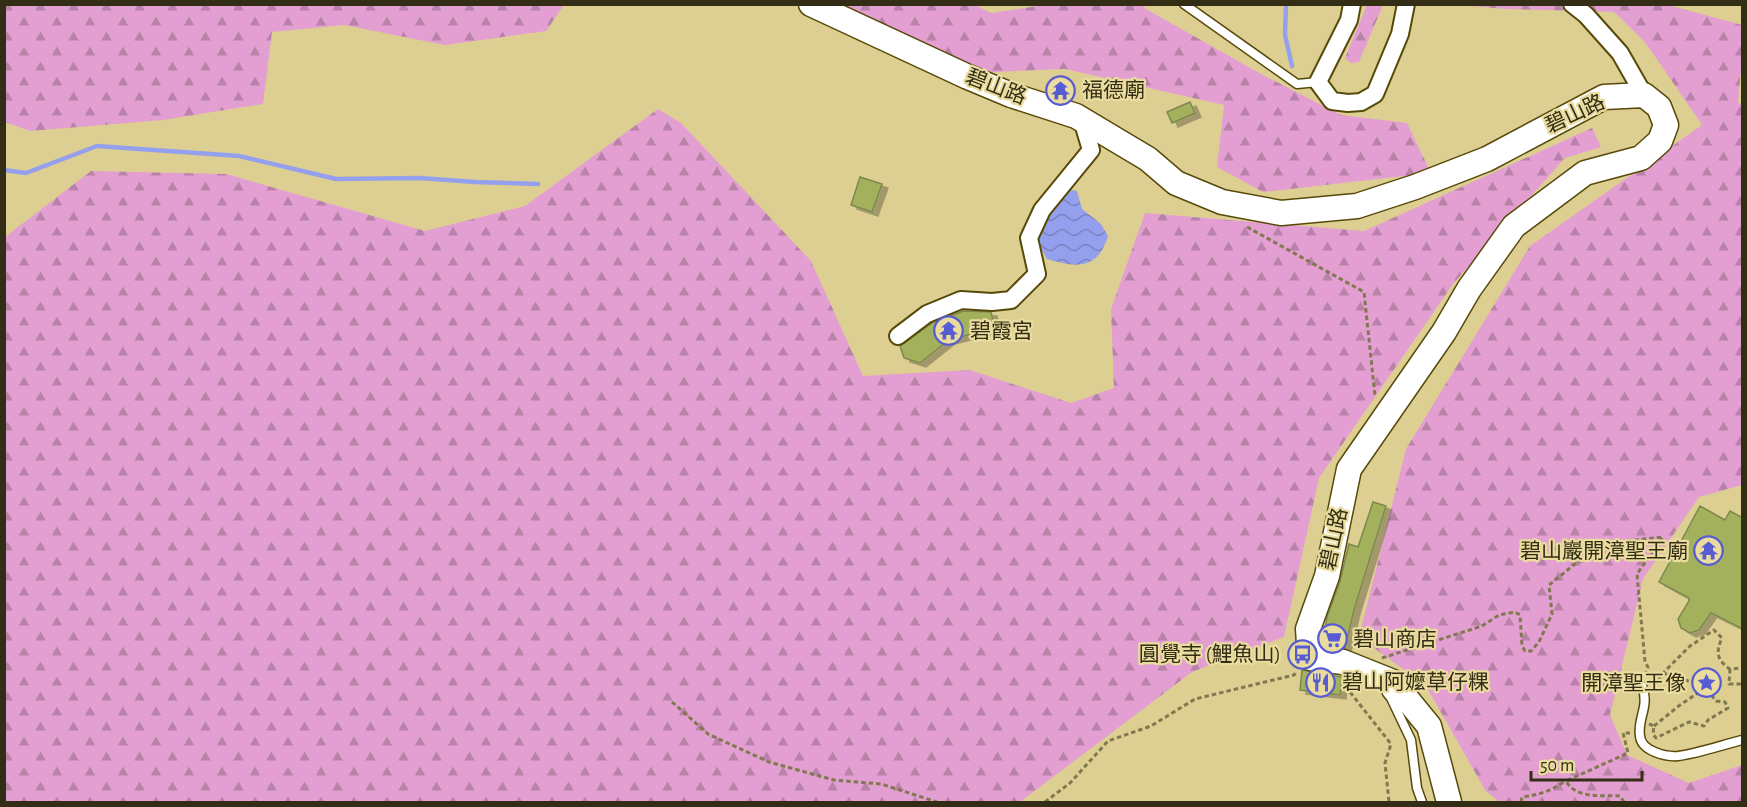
<svg xmlns="http://www.w3.org/2000/svg" width="1747" height="807" font-family="'Alegreya Sans','Noto Sans TC',sans-serif">
	<style>
		.forest { fill: url(#forest-firs) }
		.water { fill: url(#water-waves) }
		.lines { fill: none; stroke-linecap: round; stroke-linejoin: round }
		.stream { stroke: #94a0ed; stroke-width: 4.5 }
		.building { fill: #a4b15b; stroke: #7e884e; stroke-width: 1.5; filter: url(#shadow) }
		.lane-casing { stroke: #574a08; stroke-width: 11 }
		.street-casing { stroke: #574a08; stroke-width: 20 }
		.secondary-casing { stroke: #574a08; stroke-width: 27 }
		.path { stroke: #81784f; stroke-width: 3; stroke-dasharray: 4.5 3; stroke-linecap: butt }
		.lane { stroke: #fff; stroke-width: 8 }
		.street { stroke: #fff; stroke-width: 16 }
		.secondary { stroke: #fff; stroke-width: 24 }
		.labels { text-anchor: middle; dominant-baseline: central; stroke-width: 4.5; stroke-linejoin: round; paint-order: stroke }
		.street-label { font-size: 21px; fill: #322d14; stroke: #eadc9f }
		.poi-label { font-size: 21px; fill: #322d14; stroke: #eadc9f; text-anchor: start }
	</style>
	<defs>
		<pattern id="forest-firs" width="22" height="20" patternUnits="userSpaceOnUse" patternTransform="scale(1.5)"><rect width="22" height="20" fill="#e39fd1"/><path d="M5 1l3.5 6h-7zM16 11l3.5 6h-7z" fill="#b982a8"/></pattern>
		<pattern id="water-waves" width="16" height="10" patternUnits="userSpaceOnUse" patternTransform="scale(1.5)"><rect width="16" height="10" fill="#94a0ed"/><path d="M0 5q4-4 8 0t8 0" fill="none" stroke="#7983bf"/></pattern>
		<filter id="shadow"><feDropShadow dx="6" dy="4" stdDeviation="0" flood-color="#0004"/></filter>
	</defs>
	<rect width="100%" height="100%" fill="#ddcf92"/>
	<g class="forest">
		<polygon points="1051,4 1146,5 1144,8 1261,74 1341,115 1407,123 1431,173 1263,192 1217,167 1224,105 1065,69 970,73 836,5 975,5 991,13"/>
		<polygon points="4,5 5,4 564,5 546,31 445,45 344,25 272,32 263,104 163,120 30,131 5,122"/>
		<polygon points="1367,5 1383,5 1359,62 1351,63 1345,58"/>
		<polygon points="1460,5 1668,5 1742,25 1742,58 1738,102 1742,105 1742,485 1699,497 1643,579 1610,715 1627,755 1689,783 1742,765 1742,802 1499,802 1485,790 1426,686 1359,637 1406,449 1530,246 1702,125 1645,42 1614,12 1506,9"/>
		<polygon points="658,109 681,123 811,261 863,376 970,370 1071,403 1114,388 1111,309 1145,213 1364,231 1592,128 1601,147 1565,158 1453,284 1319,478 1284,637 1192,672 1020,802 5,802 5,237 91,171 226,174 425,231 525,206"/>
	</g>
	<path class="water" d="M1059 189 1077 191 1082 209 1101 224 1108 236C1098 270 1076 268 1047 259L1036 240Z"/>
	<g class="lines">
		<g class="stream">
			<polyline points="1286,4 1285,35 1292,66"/>
			<polyline points="4,170 26,173 97,146 239,156 336,179 420,178 475,182 538,184"/>
		</g>
	</g>
	<g class="building">
		<polygon points="1190,102 1195,113 1172,123 1167,112"/>
		<polygon points="860,177 882,184 872,212 851,205"/>
		<polygon points="963,311 991,312 995,328 949,340 920,363 904,358 900,346 932,323"/>
		<polygon points="1373,502 1386,506 1354,610 1345,648 1323,643 1327,617 1340,581 1349,544 1358,547"/>
		<polygon points="1700,506 1725,520 1730,511 1743,518 1743,629 1711,613 1699,630 1690,633 1681,628 1678,619 1689,601 1689,598 1659,582"/>
		<polygon points="1302,670 1342,677 1340,695 1300,690"/>
	</g>
	<g class="lines">
		<defs>
			<g id="lane">
				<polyline points="1184,4 1297,84 1318,82"/>
				<path d="M1642 686C1650 707 1637 718 1640 736 1641 751 1666 757 1678 756 1700 753 1722 745 1742 740"/>
				<polyline points="1387,693 1391,698 1411,740 1417,788 1422,802"/>
			</g>
			<g id="street">
				<polyline points="1352,4 1349,20 1318,82 1332,101 1348,103 1361,102 1375,94 1400,34 1406,4"/>
				<polyline points="1572,4 1586,15 1620,53 1644,95"/>
				<polyline points="898,336 927,314 961,300 992,302 1011,300 1037,274 1029,238 1042,210 1091,150 1085,130 1086,121"/>
			</g>
			<polyline id="secondary" points="811,4 968,77 1011,95 1076,116 1148,159 1176,183 1222,202 1281,213 1357,206 1415,187 1487,159 1604,97 1644,95 1659,107 1666,125 1660,141 1641,158 1585,173 1514,226 1469,289 1444,332 1349,469 1327,576 1308,629 1310,658 1343,662 1393,682 1429,726 1449,802"/>
		</defs>
		<use href="#lane" class="lane-casing"/>
		<use href="#street" class="street-casing"/>
		<use href="#secondary" class="secondary-casing"/>
		<g class="path">
			<polyline points="1247,227 1364,292 1375,396"/>
			<polyline points="1382,658 1482,626 1499,615 1515,612 1520,615 1522,646 1525,651 1531,651 1539,642 1552,614 1549,585 1575,564 1627,541 1663,537 1637,574 1645,662 1648,667 1644,678"/>
			<polyline points="1730,669 1729,684 1742,684"/>
			<polyline points="1663,673 1698,684"/>
			<circle cx="1706" cy="684" r="8"/>
			<polyline points="1348,685 1350,692 1391,744 1385,763 1389,802"/>
			<path d="M1654 687 1663 673 1690 646 1714 630 1722 638C1716 651 1716 660 1730 669L1742 668"/>
			<polyline points="672,702 708,734 769,762 834,780 881,784 937,802"/>
			<polyline points="1649,724 1654,726 1653,734 1656,738 1689,722 1704,726 1708,720 1728,708 1725,702 1716,701 1709,692"/>
			<polyline points="1654,726 1680,705 1701,691"/>
			<polyline points="1045,802 1070,783 1108,741 1151,726 1195,699 1294,675 1297,671"/>
			<path d="M1521 802 1522 797C1539 795 1551 791 1565 781"/>
			<path d="M1624 802 1620 796C1601 795 1576 799 1566 781L1628 753 1623 733H1630"/>
		</g>
		<use href="#lane" class="lane"/>
		<use href="#street" class="street"/>
		<use href="#secondary" class="secondary"/>
	</g>
	<defs>
		<symbol id="temple-ring" viewBox="-11 -11 22 22"><circle r="9.5" fill="#eadc9f" stroke="#575cd3" stroke-width="1.5"/><path d="M0-6L5-2H3V0L6.5 2.5H4V6H1.5V3h-3V6H-4V2.5H-6.5L-3 0V-2H-5Z" fill="#575cd3"/></symbol>
		<symbol id="supermarket-ring" viewBox="-11 -11 22 22"><circle r="9.5" fill="#eadc9f" stroke="#575cd3" stroke-width="1.5"/><path d="M-6-5.5h2.5l.6 2H6L4.5 2H-2.5L-4.4-4H-6ZM-1.5 3.2a1.3 1.3 0 1 0 .1 0ZM3 3.2a1.3 1.3 0 1 0 .1 0Z" fill="#575cd3"/></symbol>
		<symbol id="bus-ring" viewBox="-11 -11 22 22"><circle r="9.5" fill="#eadc9f" stroke="#575cd3" stroke-width="1.5"/><path d="M-5-6H5V4H4V6H2V4H-2V6H-4V4H-5ZM-3.5-4V0h7V-4ZM-3.5 1.2v1.5H-2V1.2ZM2 1.2v1.5H3.5V1.2Z" fill="#575cd3"/></symbol>
		<symbol id="restaurant-ring" viewBox="-11 -11 22 22"><circle r="9.5" fill="#eadc9f" stroke="#575cd3" stroke-width="1.5"/><path d="M-5-6h1v4h1v-4h1v4h1v-4h1v5L-1.5 .5V6h-2V.5L-5-1ZM5-6V6H3V1.5H1.5Q1.5-4 5-6Z" fill="#575cd3"/></symbol>
		<symbol id="sight-ring" viewBox="-11 -11 22 22"><circle r="9.5" fill="#eadc9f" stroke="#575cd3" stroke-width="1.5"/><path d="M0-6L1.8-2.2L6-1.7L2.9 1.2L3.7 5.4L0 3.3L-3.7 5.4L-2.9 1.2L-6-1.7L-1.8-2.2Z" fill="#575cd3"/></symbol>
	</defs>
	<g fill-rule="evenodd">
		<use href="#temple-ring" x="1044" y="74" width="33" height="33"/>
		<use href="#temple-ring" x="932" y="314" width="33" height="33"/>
		<use href="#temple-ring" x="1692" y="534" width="33" height="33"/>
		<use href="#supermarket-ring" x="1316" y="622" width="33" height="33"/>
		<use href="#bus-ring" x="1286" y="638" width="33" height="33"/>
		<use href="#restaurant-ring" x="1304" y="666" width="33" height="33"/>
		<use href="#sight-ring" x="1690" y="666" width="33" height="33"/>
	</g>
	<g class="labels">
		<g class="street-label">
			<text transform="translate(996 87) rotate(21)">碧山路</text>
			<text transform="translate(1575 114) rotate(-25)">碧山路</text>
			<text transform="translate(1334 539) rotate(-78)">碧山路</text>
		</g>
		<g class="poi-label">
			<text x="1082" y="90">福德廟</text>
			<text x="970" y="331">碧霞宮</text>
			<text x="1688" y="551" text-anchor="end">碧山巖開漳聖王廟</text>
			<text x="1353" y="639">碧山商店</text>
			<text x="1281" y="654" text-anchor="end">圓覺寺 (鯉魚山)</text>
			<text x="1342" y="682">碧山阿嬤草仔粿</text>
			<text x="1686" y="683" text-anchor="end">開漳聖王像</text>
		</g>
	</g>
	<rect width="1747" height="807" fill="none" stroke="#322d14" stroke-width="12"/>
	<path d="M1531 771v9h111v-9" fill="none" stroke="#322d14" stroke-width="3"/>
	<text x="1540" y="771" font-size="18" fill="#322d14" stroke="#eadc9f" stroke-width="4.5" paint-order="stroke">50 m</text>
</svg>
